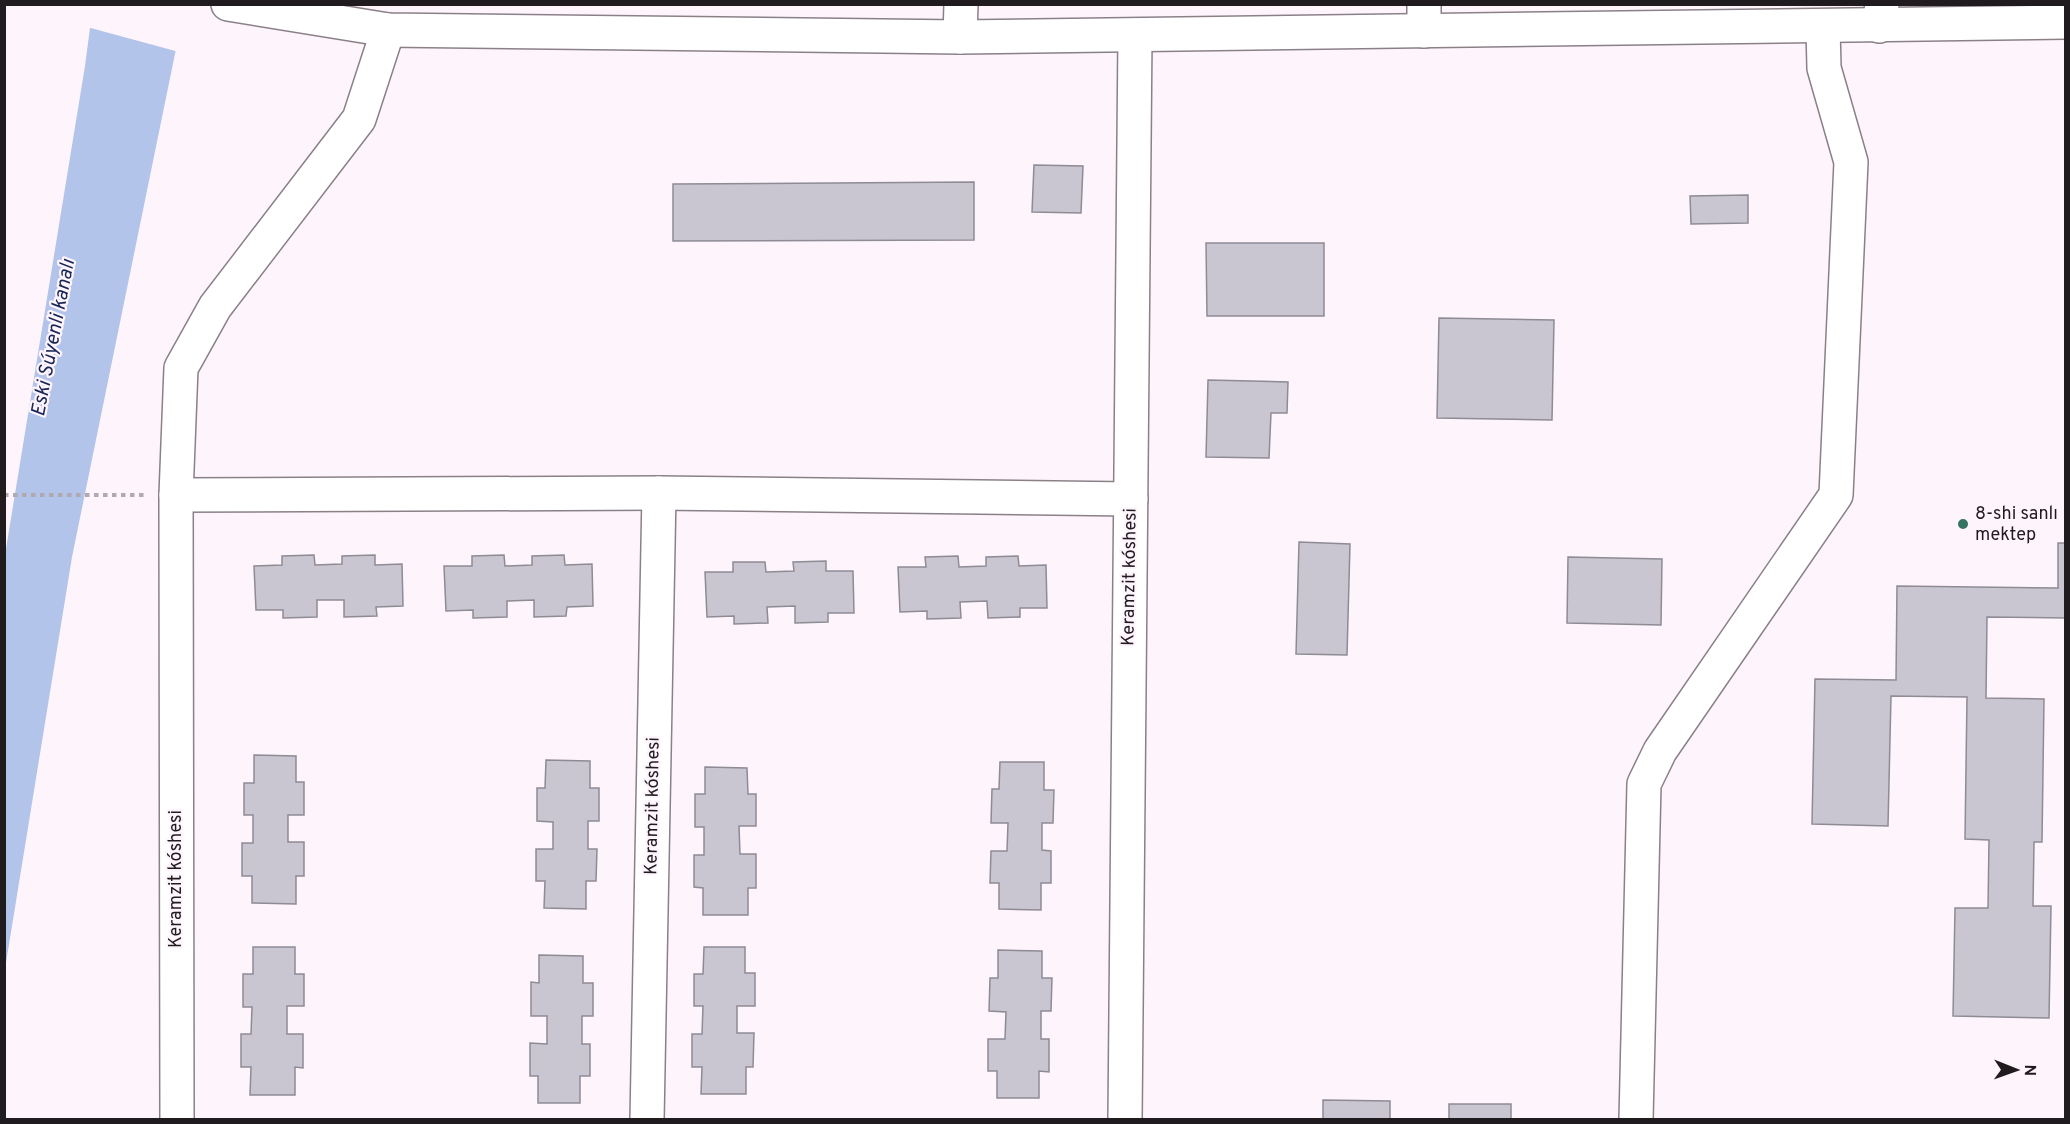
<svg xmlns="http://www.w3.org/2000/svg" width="2070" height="1124" font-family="Overpass,sans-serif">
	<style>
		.water { fill: #b3c4eb }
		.pier { fill: #fef4fc }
		.building { fill: #c9c6d1; stroke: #8e8b95; stroke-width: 1.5 }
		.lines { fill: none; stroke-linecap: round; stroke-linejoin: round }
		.street-casing { stroke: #8a8188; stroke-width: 36 }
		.secondary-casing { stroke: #8a8188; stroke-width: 36 }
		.path { stroke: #b1a9b0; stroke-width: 4; stroke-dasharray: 4.5 4.5; stroke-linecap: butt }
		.street { stroke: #fff; stroke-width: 33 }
		.secondary { stroke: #fff; stroke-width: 33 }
		.poi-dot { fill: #357461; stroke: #fef4fc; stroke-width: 2 }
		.labels { text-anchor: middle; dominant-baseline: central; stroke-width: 4.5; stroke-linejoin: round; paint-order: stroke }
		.poi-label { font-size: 18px; fill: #1f1b1e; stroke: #fef4fc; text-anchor: start }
		.street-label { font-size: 18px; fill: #1f1b1e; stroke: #fef4fc }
		.water-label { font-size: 20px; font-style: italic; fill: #162655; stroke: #fef4fc }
	</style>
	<rect width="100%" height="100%" fill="#fef4fc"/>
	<polygon class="water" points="93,5 185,5 72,557 5,969 5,555 85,66"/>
	<polygon class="pier" points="90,4 188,4 179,52 87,27"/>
	<g class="building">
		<polygon points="1034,165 1083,166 1081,213 1032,212"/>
		<polygon points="974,182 974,240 673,241 673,184"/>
		<polygon points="1748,195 1748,223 1691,224 1690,196"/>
		<polygon points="1206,243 1324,243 1324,316 1207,316"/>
		<polygon points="1439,318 1554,320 1552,420 1437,418"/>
		<polygon points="1208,380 1288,382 1287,413 1271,413 1269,458 1206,457"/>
		<polygon points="1299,542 1350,544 1347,655 1296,654"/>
		<polygon points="2058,543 2066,543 2066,618 1987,617 1986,698 2044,699 2042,842 2034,842 2033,906 2051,906 2049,1018 1953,1016 1955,908 1988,908 1989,840 1965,839 1967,697 1891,696 1888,826 1812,824 1815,679 1896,680 1897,586 2058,588"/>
		<polygon points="314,555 315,565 342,564 342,556 375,555 375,565 402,564 403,606 376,607 377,616 344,617 344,600 317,600 317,617 283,618 283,610 256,610 254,566 282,565 282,556"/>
		<polygon points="504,555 505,566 532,565 532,556 564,555 565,565 592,564 593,606 567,607 566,616 534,617 534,600 507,601 507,617 473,618 473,610 446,611 444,566 472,566 472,556"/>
		<polygon points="958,556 959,567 986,566 986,557 1018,556 1019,566 1046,565 1047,608 1020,608 1020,617 988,618 987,601 960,602 961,618 927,619 927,611 900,612 898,567 926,567 925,557"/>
		<polygon points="1568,557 1662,559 1661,625 1567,623"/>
		<polygon points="826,561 826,571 853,571 854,613 828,613 828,622 795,623 795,606 767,607 768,623 734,624 734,616 707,617 705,572 733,572 733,562 765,562 766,572 794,571 793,562"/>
		<polygon points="254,755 296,756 296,782 304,782 304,815 288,815 288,842 304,842 304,876 296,876 296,904 252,903 252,876 242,876 242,843 253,843 253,815 244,815 244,783 254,783"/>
		<polygon points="546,760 590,761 590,788 599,788 599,821 588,821 588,849 597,849 596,881 586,881 586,909 544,908 545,881 536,881 536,849 553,849 553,822 537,821 537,788 545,788"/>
		<polygon points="1000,762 1044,762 1044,790 1054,790 1053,823 1042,823 1042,850 1051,851 1051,883 1041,883 1041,910 999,909 999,883 990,883 991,851 1007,851 1008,823 991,823 992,789 999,789"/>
		<polygon points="705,767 747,768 748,794 756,794 756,826 739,826 740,854 756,854 756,888 748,888 748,915 703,915 703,888 694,887 694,855 704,855 704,827 695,827 695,794 705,794"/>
		<polygon points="253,947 295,947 295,974 304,974 304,1006 287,1006 287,1034 303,1034 303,1068 295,1067 295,1095 250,1095 251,1067 241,1067 241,1034 251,1034 252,1007 243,1007 243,974 253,974"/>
		<polygon points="704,947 745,947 745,973 755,973 755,1006 737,1006 737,1033 754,1033 753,1067 746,1067 746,1094 701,1094 702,1067 692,1067 692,1034 702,1034 703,1006 694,1006 694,974 703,974"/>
		<polygon points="998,950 1042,951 1042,978 1052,978 1051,1011 1041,1011 1041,1039 1049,1039 1049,1072 1039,1071 1039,1098 997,1098 997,1071 988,1071 988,1039 1005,1039 1006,1012 989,1011 990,978 998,978"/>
		<polygon points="539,955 583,956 583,983 593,983 593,1016 582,1016 582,1044 590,1044 590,1076 580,1076 580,1103 538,1103 538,1076 530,1076 530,1043 547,1044 547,1016 531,1016 531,982 539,983"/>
		<polygon points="1323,1100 1390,1101 1390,1120 1323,1120"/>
		<rect x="1449" y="1104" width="62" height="16"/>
	</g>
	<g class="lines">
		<defs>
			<g id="street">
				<polyline points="1879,26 1882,4"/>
				<polyline points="1424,31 1424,4"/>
				<polyline points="960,37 961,4"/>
				<polyline points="176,495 659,493 1131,499"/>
				<polyline points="177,1120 176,495 181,368 215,307 359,119 388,30"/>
				<polyline points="647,1120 659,493"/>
				<polyline points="1125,1120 1135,35"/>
				<polyline points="1636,1120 1644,784 1660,751 1836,495 1851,162 1824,68 1823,27"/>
			</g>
			<polyline id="secondary" points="228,4 388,30 960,37 2066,22"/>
		</defs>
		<use href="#street" class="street-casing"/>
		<use href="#secondary" class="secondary-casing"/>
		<polyline class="path" points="4,495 145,495"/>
		<use href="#street" class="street"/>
		<use href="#secondary" class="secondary"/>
	</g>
	<circle class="poi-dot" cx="1963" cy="524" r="6"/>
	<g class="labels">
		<g class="poi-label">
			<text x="1975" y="514">8-shi sanlı<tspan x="1975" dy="21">mektep</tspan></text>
		</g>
		<g class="street-label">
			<text transform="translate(1130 577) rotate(-89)">Keramzit kóshesi</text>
			<text transform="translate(653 806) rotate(-89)">Keramzit kóshesi</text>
			<text transform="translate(176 879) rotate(-90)">Keramzit kóshesi</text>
		</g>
		<g class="water-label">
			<text transform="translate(54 338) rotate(-79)">Eski Súyenli kanalı</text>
		</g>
	</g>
	<rect width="2070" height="1124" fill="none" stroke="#1f1b1e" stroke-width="12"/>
	<g transform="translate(2016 1070) rotate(91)" stroke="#fef4fc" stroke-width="4.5" paint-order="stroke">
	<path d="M0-4.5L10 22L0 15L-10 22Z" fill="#1f1b1e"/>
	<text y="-9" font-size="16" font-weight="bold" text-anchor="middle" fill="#1f1b1e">N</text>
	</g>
</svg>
